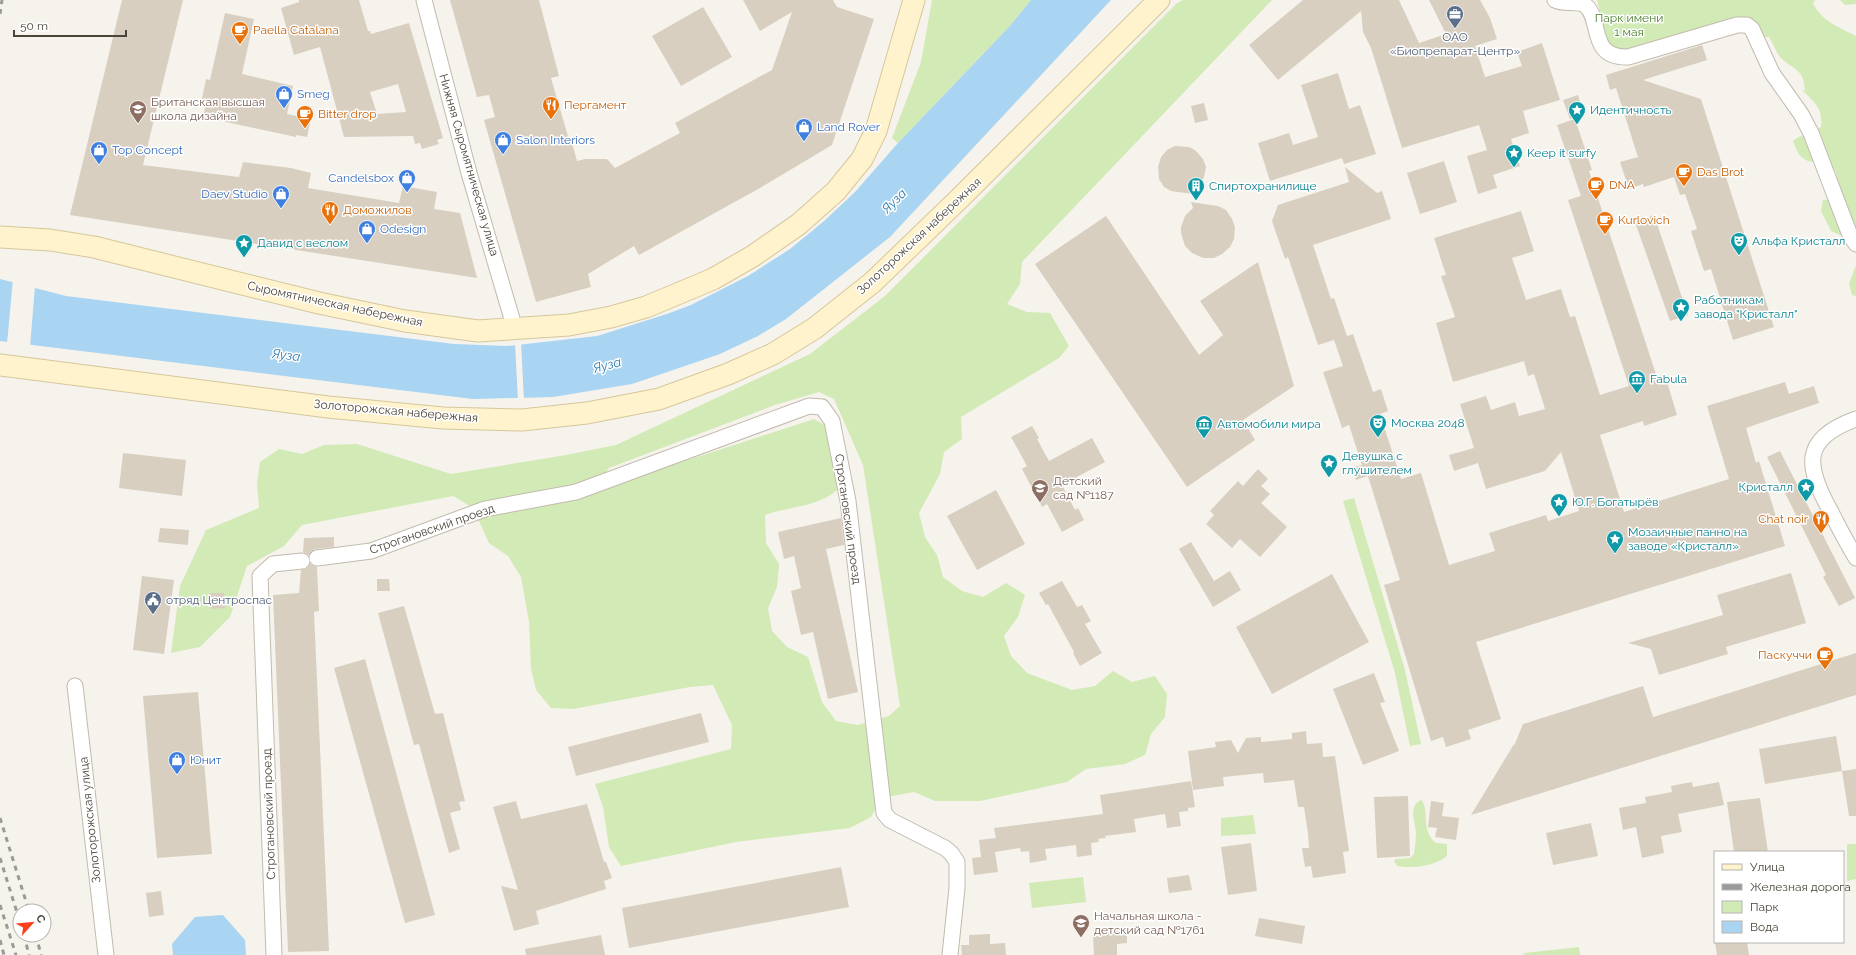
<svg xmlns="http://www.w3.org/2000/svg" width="1856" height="955" font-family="Raleway,sans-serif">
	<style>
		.green { fill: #d2eab5; fill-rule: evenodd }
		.water { fill: #a9d4f2 }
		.pier { fill: #f6f3ec }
		.building { fill: #d8cfc1; fill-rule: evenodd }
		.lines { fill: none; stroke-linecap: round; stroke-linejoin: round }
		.minor-casing { stroke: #c2bbae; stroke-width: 17 }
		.secondary-casing { stroke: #d6c79b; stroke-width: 23 }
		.minor { stroke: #fff; stroke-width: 15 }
		.secondary { stroke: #fff3cd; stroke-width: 21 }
		.rail { stroke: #9a9a9a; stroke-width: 3; stroke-dasharray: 5 5; stroke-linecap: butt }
		.labels { text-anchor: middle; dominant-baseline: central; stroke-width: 3; stroke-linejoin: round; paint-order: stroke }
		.park-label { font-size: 12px; fill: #4a7f2a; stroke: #fff }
		.food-label { font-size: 12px; fill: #c56008; stroke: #fff; text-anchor: start }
		.service-label { font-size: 12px; fill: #4e5e75; stroke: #fff }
		.shop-label { font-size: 12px; fill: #366cbe; stroke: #fff; text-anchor: start }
		.education-label { font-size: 12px; fill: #785e54; stroke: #fff; text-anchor: start }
		.culture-label { font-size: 12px; fill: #0d838f; stroke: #fff; text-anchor: start }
		.street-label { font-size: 12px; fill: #4b4439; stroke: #fff }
		.water-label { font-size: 13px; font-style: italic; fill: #2e7ab2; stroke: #fff }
	</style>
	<rect width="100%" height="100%" fill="#f6f3ec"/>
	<g class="green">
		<polygon points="932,0 1031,0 1009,27 898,143 892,138 921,62"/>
		<path d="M1183 0H1272L1022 262 1020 284 1007 304 1027 312 1050 313 1069 346 1059 358 961 417 962 439 944 452 940 474 919 513 925 537 937 555 943 577 962 591 983 597 1006 583 1025 595 1018 617 1004 636 1011 656 1027 673 1072 690 1095 686 1113 671 1132 682 1155 676 1167 694 1165 717 1151 734 1145 755 1125 764 1086 769 1067 782 980 801H935L914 792 881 798 871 817 850 828 736 842 621 866 609 847 603 807 595 784 731 749 732 725 713 685 690 687 573 709 551 708 536 690 531 669 529 622 521 577 508 556 489 543 473 508 453 496 302 525 284 546 247 566 230 617 200 647 171 653 180 586 206 530 259 508 257 484 260 462 279 449 302 454 324 445 357 444 451 474 566 455 616 445 810 354 885 296 1176 4ZM819 392 834 399 863 465 900 706 889 716 858 725 836 721 822 702 808 657 787 647 772 631 768 608 777 587 779 564 766 543 765 515C787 507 813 507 832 494 838 490 843 483 847 478L843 435 814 419 611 485 605 474 609 468 775 405Z"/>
		<path d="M1597 0H1815L1813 3C1821 21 1839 27 1856 36V229L1842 236 1831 231 1821 211 1823 200 1834 199C1839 187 1841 166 1823 161 1819 160 1812 163 1808 161 1799 158 1796 149 1793 141 1803 133 1810 134 1821 127 1823 107 1814 102 1801 89L1805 91C1804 68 1794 71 1780 57 1776 52 1773 43 1769 37L1754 38 1745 31 1627 51C1623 50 1618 50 1615 48 1604 43 1600 11 1597 0Z"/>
		<polygon points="1840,0 1856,0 1856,4 1845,5"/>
		<polygon points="1856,265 1856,296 1852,295 1849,284"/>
		<polygon points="1354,498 1405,670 1421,744 1410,746 1395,673 1343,501"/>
		<path d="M1421 800C1430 807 1420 832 1436 843L1447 844V856C1435 866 1412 869 1397 866L1394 861 1396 859 1410 858 1414 854C1415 847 1416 839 1416 832 1415 821 1408 806 1421 800Z"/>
		<polygon points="1253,815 1256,834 1221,836 1221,818"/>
		<polygon points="1847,844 1856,844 1856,879 1847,881"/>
		<polygon points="1083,877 1086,902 1032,908 1029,883"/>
		<polygon points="1579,947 1580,955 1524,955 1523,953"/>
	</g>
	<g class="water">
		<polygon points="1031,0 1111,0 890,237 786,319 758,336 720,354 632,384 553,397 473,399 0,341 0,279 66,296 454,344 507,346 597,336 667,314 691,305 748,276 790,249 823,222 855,192 898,143 1009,27"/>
		<polygon points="223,915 245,940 246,955 173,955 172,944 195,917"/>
	</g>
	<g class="pier">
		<polygon points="13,279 35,286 30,347 7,344"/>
		<polygon points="521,342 524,401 518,401 515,343"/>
	</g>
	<g class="building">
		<polygon points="122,0 183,0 143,165 239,177 243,162 291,168 311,173 308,188 399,203 403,186 437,192 434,209 460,213 477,278 70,215"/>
		<path d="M299 0H359L368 31H370L371 34 409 23 443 138 437 140 439 144 422 149 420 143 415 144 413 136 344 137 320 47 294 55 281 8 299 2ZM398 84 406 112 377 114 370 92Z"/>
		<polygon points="450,0 539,0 559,76 551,78 570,143 572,143 577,161 585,159 607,159 615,168 680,133 675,123 772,70 792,12 760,31 743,0 833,0 837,7 874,19 832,145 760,188 639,255 634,246 588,274 591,287 536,302 484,120 495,117 489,95 477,97"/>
		<polygon points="1303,0 1399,0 1419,43 1446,34 1429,0 1480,0 1490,18 1497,39 1475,46 1485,77 1522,66 1517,52 1542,43 1560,100 1523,111 1529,133 1511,139 1520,166 1493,175 1497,188 1478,194 1467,156 1487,150 1479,125 1402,148 1371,48 1363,32 1361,11 1278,80 1249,45"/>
		<polygon points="703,7 732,57 681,86 652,36"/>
		<polygon points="225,13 254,19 242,74 293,86 287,114 301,117 300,121 310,123 307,137 296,135 296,137 203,117 206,104 201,103 206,79 210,80"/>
		<polygon points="1702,45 1707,60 1643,80 1701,99 1774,327 1733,340 1711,269 1704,271 1691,231 1697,229 1685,194 1680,195 1674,177 1644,187 1643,184 1629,189 1620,162 1638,157 1616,88 1610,90 1606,75"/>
		<polygon points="1338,73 1349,109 1360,105 1376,154 1344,164 1342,158 1270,181 1258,143 1289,133 1293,145 1318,137 1301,85"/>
		<polygon points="1578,95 1584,115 1570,119 1563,100"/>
		<polygon points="1204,103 1208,120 1195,123 1191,106"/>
		<polygon points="1575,119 1592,170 1589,171 1657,377 1665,375 1677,415 1644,426 1643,421 1600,435 1624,512 1729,479 1707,406 1785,382 1789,394 1814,386 1819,403 1746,428 1756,463 1759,461 1785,546 1476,642 1501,719 1468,730 1471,739 1446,747 1443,737 1431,741 1384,585 1400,580 1368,476 1356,480 1351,468 1362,465 1349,425 1342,428 1323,372 1343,366 1334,340 1318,345 1288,257 1285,259 1272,221 1278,205 1349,182 1345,167 1377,193 1382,191 1391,219 1313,245 1331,299 1334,298 1347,336 1353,334 1373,392 1381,389 1388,411 1380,414 1401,479 1421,473 1449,565 1495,551 1489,533 1546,515 1548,521 1579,511 1561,452 1545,471 1486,489 1478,463 1454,471 1449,455 1474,448 1460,404 1486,396 1491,410 1515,402 1519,416 1545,409 1534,374 1528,376 1524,361 1453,382 1436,323 1455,317 1441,276 1446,275 1434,238 1521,211 1534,251 1512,258 1526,300 1561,289 1570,317 1575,316 1600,395 1629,386 1568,200 1581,196 1557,125"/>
		<polygon points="1175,146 1189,147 1195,150 1203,159 1206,167 1204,177 1193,194 1171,191 1164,187 1159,179 1158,167 1161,157 1167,150"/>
		<polygon points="1444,161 1457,202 1420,214 1407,173"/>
		<polygon points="1191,202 1218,206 1226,210 1232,219 1235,227 1234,239 1230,247 1222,254 1214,258 1203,258 1192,253 1185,246 1181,233 1181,227 1185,216 1193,208"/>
		<polygon points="1654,215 1688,315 1670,321 1635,222"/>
		<polygon points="1106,216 1199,355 1223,335 1200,301 1258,262 1294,386 1243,420 1255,440 1187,487 1035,264"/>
		<polygon points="1032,426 1039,438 1037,439 1049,461 1092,438 1105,462 1062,485 1075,510 1078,508 1084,520 1062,532 1047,504 1042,507 1022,469 1027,466 1011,437"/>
		<polygon points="1780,451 1855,598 1839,606 1823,577 1826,575 1767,457"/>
		<polygon points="123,453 186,460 182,496 119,488"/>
		<polygon points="1258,469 1268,479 1261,486 1270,494 1261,503 1287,527 1260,557 1240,539 1232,548 1206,524 1214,515 1210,511 1238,481 1243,486"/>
		<polygon points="996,490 1025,544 977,570 947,516"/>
		<polygon points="841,518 844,545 826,549 858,692 828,699 813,632 801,635 791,591 801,588 794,556 784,559 778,532"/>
		<polygon points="160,528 189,530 188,545 158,542"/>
		<polygon points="334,537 334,547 315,549 309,555 303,552 304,538"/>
		<polygon points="1191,542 1214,581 1230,571 1241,590 1213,607 1179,549"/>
		<polygon points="310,564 317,567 319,611 314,612 329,951 288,952 273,595 299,593 301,570 307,568"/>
		<polygon points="1791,573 1806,623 1726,647 1728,654 1659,675 1651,649 1628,643 1723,615 1717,595"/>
		<polygon points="1332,574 1369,642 1272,694 1236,627"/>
		<polygon points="142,576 174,580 164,654 133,650"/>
		<polygon points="377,579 389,579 390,591 377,591"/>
		<polygon points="1062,581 1077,607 1082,605 1091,621 1085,624 1102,653 1080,666 1073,653 1074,652 1048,604 1046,605 1039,593"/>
		<polygon points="210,593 224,593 225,608 211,609"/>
		<polygon points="404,606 435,714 443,713 465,801 459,802 461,810 450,813 460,849 449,853 419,744 414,745 378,613"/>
		<polygon points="1856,653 1856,695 1471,815 1514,744 1514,746 1523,724 1643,686 1653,717"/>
		<polygon points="365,659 435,915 405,923 334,668"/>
		<polygon points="1374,673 1385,702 1380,703 1399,751 1363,765 1333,689"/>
		<polygon points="198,692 212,854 157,858 143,696"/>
		<polygon points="701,713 709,742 576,776 568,747"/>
		<polygon points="1306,731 1307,744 1322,743 1323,757 1335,756 1349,851 1343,852 1346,873 1313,878 1311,866 1305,867 1302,848 1309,848 1308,834 1304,807 1298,807 1294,780 1264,783 1263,773 1223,777 1224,786 1193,790 1188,751 1216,747 1215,742 1231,740 1238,753 1246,738 1261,737 1261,742 1292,739 1292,733"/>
		<polygon points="1836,736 1842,771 1765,784 1759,749"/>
		<polygon points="1856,769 1856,816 1849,816 1842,771"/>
		<polygon points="1191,781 1195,807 1188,808 1188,811 1179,812 1181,826 1167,828 1165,814 1134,819 1136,832 1105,836 1106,838 1098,839 1099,842 1091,843 1092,855 1077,857 1076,845 1045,849 1047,860 1030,863 1029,851 1021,852 1020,848 995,852 998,872 974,875 972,858 981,857 979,840 996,838 994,828 1103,814 1100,795"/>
		<polygon points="1692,782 1693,787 1719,782 1724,805 1678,814 1682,832 1661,836 1664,853 1642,858 1636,827 1623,830 1619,808 1646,803 1645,797 1672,792 1671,786"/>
		<polygon points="1408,796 1410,856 1377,858 1374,797"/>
		<polygon points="1760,798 1768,852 1734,852 1727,802"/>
		<polygon points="516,801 521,819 587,804 604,862 606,862 612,878 604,881 606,889 536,911 539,924 514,931 501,886 518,890 493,807"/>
		<polygon points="1431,801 1444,803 1442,816 1459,818 1456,840 1435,837 1437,828 1428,827"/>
		<polygon points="1591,823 1598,856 1553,865 1546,833"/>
		<polygon points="1251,843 1257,891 1228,895 1221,847"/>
		<polygon points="841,867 849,907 629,948 622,908"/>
		<polygon points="1189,875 1192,890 1169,893 1167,878"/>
		<polygon points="161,891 164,915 149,917 146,893"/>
		<polygon points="1259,918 1305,926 1302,944 1255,936"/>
		<polygon points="1127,927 1127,943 1117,944 1117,955 1094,955 1093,936 1108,935 1107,928"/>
		<polygon points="990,934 990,944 1005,943 1006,955 962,955 961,945 969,945 969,935"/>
		<polygon points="601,935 605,955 526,955 525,949"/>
		<polygon points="1715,942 1747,942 1749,955 1717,955"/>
	</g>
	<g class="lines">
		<defs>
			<g id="minor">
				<polyline points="424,0 469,173 515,329"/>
				<path d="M1555 0C1564 5 1576 0 1585 5 1603 19 1587 58 1628 57L1737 25H1747L1752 29 1772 73 1801 114 1811 133 1850 235 1856 244"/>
				<path d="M1856 419C1800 439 1806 467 1831 512 1839 528 1847 543 1856 558"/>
				<polyline points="317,558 371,551 485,509 576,492 809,406 822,407 832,421 848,501 884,813 890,820 945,848 951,853 957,862 957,888 950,955"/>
				<polyline points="75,686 106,955"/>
				<polyline points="274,955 260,576 273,564 302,561"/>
			</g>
			<g id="secondary">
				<polyline points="0,237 50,240 94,247 319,303 405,321 478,331 569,325 611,317 646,307 713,279 753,256 799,224 836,191 862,159 876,131 914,0"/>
				<polyline points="0,365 328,407 443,418 522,420 587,413 659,399 728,374 773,354 815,328 873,282 959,199 1159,0"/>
			</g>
		</defs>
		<use href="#minor" class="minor-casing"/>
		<use href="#secondary" class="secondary-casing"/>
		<use href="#minor" class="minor"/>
		<use href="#secondary" class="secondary"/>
		<g class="rail">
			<polyline points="0,14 2,0"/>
			<polyline points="0,818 29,911"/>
			<polyline points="0,858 20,922"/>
			<polyline points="0,905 16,955"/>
			<polyline points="24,935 29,955"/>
			<polyline points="36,935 41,955"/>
			<polyline points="0,940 4,955"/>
		</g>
	</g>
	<defs>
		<symbol id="office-pin" viewBox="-11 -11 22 30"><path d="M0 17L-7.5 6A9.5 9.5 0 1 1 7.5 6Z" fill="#5c6f8a" stroke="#fff"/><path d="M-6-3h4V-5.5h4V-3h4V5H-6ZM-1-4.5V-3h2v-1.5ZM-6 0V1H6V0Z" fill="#fff"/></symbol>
		<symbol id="cafe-pin" viewBox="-11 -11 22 30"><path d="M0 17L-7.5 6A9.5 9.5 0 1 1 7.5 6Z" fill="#e8710a" stroke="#fff"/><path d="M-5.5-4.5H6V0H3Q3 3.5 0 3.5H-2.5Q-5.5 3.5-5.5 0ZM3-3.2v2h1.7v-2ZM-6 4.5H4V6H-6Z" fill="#fff"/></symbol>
		<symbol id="shop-pin" viewBox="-11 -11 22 30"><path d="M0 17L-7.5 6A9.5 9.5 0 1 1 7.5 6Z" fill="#3f7fe0" stroke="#fff"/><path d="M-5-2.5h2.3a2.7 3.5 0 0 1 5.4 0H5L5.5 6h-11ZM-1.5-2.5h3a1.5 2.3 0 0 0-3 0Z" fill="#fff"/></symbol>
		<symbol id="restaurant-pin" viewBox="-11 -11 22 30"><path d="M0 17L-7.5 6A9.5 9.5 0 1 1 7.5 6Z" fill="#e8710a" stroke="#fff"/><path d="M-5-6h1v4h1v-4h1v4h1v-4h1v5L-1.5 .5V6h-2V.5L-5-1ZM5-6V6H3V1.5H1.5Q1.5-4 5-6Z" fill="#fff"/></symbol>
		<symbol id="university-pin" viewBox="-11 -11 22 30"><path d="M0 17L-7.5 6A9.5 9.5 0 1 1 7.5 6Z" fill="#8d6e63" stroke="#fff"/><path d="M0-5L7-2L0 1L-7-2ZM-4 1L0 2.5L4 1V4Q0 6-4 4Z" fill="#fff"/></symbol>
		<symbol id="sight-pin" viewBox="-11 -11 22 30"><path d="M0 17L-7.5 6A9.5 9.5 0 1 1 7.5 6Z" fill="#0f9aa8" stroke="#fff"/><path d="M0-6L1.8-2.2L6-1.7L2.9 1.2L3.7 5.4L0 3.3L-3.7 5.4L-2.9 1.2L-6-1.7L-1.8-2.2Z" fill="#fff"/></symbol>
		<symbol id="building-pin" viewBox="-11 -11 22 30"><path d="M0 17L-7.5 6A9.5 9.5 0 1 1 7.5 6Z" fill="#0f9aa8" stroke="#fff"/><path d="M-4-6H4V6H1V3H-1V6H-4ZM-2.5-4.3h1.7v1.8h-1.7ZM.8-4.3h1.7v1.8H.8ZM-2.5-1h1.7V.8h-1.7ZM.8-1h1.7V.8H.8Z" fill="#fff"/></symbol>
		<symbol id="theatre-pin" viewBox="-11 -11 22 30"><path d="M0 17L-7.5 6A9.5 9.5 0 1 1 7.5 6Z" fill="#0f9aa8" stroke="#fff"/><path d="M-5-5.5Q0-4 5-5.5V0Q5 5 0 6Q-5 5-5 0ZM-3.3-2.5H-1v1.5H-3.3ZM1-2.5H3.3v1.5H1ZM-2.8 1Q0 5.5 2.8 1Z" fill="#fff"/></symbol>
		<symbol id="museum-pin" viewBox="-11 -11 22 30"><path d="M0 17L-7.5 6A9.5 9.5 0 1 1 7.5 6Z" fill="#0f9aa8" stroke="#fff"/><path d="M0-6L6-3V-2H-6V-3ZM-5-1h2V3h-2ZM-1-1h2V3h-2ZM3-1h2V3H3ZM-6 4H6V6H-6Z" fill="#fff"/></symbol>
		<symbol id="school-pin" viewBox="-11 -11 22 30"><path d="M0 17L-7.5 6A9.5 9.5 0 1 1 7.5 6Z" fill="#8d6e63" stroke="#fff"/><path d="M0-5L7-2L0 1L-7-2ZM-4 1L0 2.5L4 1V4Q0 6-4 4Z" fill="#fff"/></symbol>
		<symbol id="civic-pin" viewBox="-11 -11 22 30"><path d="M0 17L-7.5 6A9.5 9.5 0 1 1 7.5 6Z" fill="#5c6f8a" stroke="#fff"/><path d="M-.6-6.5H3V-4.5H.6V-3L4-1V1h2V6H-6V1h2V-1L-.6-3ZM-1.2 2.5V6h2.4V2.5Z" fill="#fff"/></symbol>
	</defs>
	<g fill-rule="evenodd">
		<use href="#office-pin" x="1445" y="4" width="20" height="27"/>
		<use href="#cafe-pin" x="230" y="20" width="20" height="27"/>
		<use href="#shop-pin" x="274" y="84" width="20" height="27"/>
		<use href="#restaurant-pin" x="541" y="95" width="20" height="27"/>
		<use href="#university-pin" x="128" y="99" width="20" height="27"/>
		<use href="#sight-pin" x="1567" y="100" width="20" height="27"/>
		<use href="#cafe-pin" x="295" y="104" width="20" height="27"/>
		<use href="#shop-pin" x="794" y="117" width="20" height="27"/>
		<use href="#shop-pin" x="493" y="130" width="20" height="27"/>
		<use href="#shop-pin" x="89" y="140" width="20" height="27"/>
		<use href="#sight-pin" x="1504" y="143" width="20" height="27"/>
		<use href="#cafe-pin" x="1674" y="162" width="20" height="27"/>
		<use href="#shop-pin" x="397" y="168" width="20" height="27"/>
		<use href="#cafe-pin" x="1586" y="175" width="20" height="27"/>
		<use href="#building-pin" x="1186" y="176" width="20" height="27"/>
		<use href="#shop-pin" x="271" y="184" width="20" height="27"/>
		<use href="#restaurant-pin" x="320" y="200" width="20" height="27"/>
		<use href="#cafe-pin" x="1595" y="210" width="20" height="27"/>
		<use href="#shop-pin" x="357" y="219" width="20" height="27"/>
		<use href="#theatre-pin" x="1729" y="231" width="20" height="27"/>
		<use href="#sight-pin" x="234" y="233" width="20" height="27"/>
		<use href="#sight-pin" x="1671" y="297" width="20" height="27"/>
		<use href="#museum-pin" x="1627" y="369" width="20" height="27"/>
		<use href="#theatre-pin" x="1368" y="413" width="20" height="27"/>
		<use href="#museum-pin" x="1194" y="414" width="20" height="27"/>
		<use href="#sight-pin" x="1319" y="453" width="20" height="27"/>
		<use href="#sight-pin" x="1796" y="477" width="20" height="27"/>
		<use href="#school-pin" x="1030" y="478" width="20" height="27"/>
		<use href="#sight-pin" x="1549" y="492" width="20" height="27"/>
		<use href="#restaurant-pin" x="1811" y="509" width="20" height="27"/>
		<use href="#sight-pin" x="1605" y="529" width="20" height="27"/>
		<use href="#civic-pin" x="143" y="590" width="20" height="27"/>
		<use href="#cafe-pin" x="1815" y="645" width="20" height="27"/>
		<use href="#shop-pin" x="167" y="750" width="20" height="27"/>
		<use href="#school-pin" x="1071" y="913" width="20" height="27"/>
	</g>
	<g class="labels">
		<g class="park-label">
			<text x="1629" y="18">Парк имени<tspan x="1629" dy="14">1 мая</tspan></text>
		</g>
		<g class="food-label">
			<text x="253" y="30">Paella Catalana</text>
			<text x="564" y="105">Пергамент</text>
			<text x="318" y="114">Bitter drop</text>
			<text x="1697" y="172">Das Brot</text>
			<text x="1609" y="185">DNA</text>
			<text x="343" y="210">Доможилов</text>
			<text x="1618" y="220">Kurlovich</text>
			<text x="1808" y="519" text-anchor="end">Chat noir</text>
			<text x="1812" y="655" text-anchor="end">Паскуччи</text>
		</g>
		<g class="service-label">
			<text x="1455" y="37">ОАО<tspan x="1455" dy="14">«Биопрепарат-Центр»</tspan></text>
			<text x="166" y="600" text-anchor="start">отряд Центроспас</text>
		</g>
		<g class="shop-label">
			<text x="297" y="94">Smeg</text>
			<text x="817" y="127">Land Rover</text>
			<text x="516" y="140">Salon Interiors</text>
			<text x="112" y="150">Top Concept</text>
			<text x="394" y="178" text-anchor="end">Candelsbox</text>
			<text x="268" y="194" text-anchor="end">Daev Studio</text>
			<text x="380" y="229">Odesign</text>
			<text x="190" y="760">Юнит</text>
		</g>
		<g class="education-label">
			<text x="151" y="102">Британская высшая<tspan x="151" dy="14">школа дизайна</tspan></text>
			<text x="1053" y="481">Детский<tspan x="1053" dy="14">сад №1187</tspan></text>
			<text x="1094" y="916">Начальная школа -<tspan x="1094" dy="14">детский сад №1761</tspan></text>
		</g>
		<g class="culture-label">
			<text x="1590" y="110">Идентичность</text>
			<text x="1527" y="153">Keep it surfy</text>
			<text x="1209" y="186">Спиртохранилище</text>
			<text x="1752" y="241">Альфа Кристалл</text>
			<text x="257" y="243">Давид с веслом</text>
			<text x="1694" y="300">Работникам<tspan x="1694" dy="14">завода "Кристалл"</tspan></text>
			<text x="1650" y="379">Fabula</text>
			<text x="1391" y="423">Москва 2048</text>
			<text x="1217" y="424">Автомобили мира</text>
			<text x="1342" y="456">Девушка с<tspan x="1342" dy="14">глушителем</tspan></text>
			<text x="1793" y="487" text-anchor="end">Кристалл</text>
			<text x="1572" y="502">Ю.Г. Богатырёв</text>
			<text x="1628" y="532">Мозаичные панно на<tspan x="1628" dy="14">заводе «Кристалл»</tspan></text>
		</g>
		<g class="street-label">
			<text transform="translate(469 165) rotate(74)">Нижняя Сыромятническая улица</text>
			<text transform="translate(919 236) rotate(-43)">Золоторожская набережная</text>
			<text transform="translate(335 304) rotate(12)">Сыромятническая набережная</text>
			<text transform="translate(396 411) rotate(5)">Золоторожская набережная</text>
			<text transform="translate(848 519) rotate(82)">Строгановский проезд</text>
			<text transform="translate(432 529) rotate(-19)">Строгановский проезд</text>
			<text transform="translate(269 814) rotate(-92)">Строгановский проезд</text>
			<text transform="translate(90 820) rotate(-96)">Золоторожская улица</text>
		</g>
		<g class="water-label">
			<text transform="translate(894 201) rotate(-45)">Яуза</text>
			<text transform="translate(286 355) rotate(7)">Яуза</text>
			<text transform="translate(607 365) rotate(-15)">Яуза</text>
		</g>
	</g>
	<rect x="1714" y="851" width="130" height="92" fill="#ffffff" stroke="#b7b4b0"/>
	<rect x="1722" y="864" width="20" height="6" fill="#fff3cd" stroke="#b7b4b0"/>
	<text x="1750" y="871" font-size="12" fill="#4b4439">Улица</text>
	<rect x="1722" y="884" width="20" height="6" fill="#9a9a9a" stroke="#b7b4b0"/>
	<text x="1750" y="891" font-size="12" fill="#4b4439">Железная дорога</text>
	<rect x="1722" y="901" width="20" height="12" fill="#d2eab5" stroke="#b7b4b0"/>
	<text x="1750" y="911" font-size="12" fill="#4b4439">Парк</text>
	<rect x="1722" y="921" width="20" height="12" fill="#a9d4f2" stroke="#b7b4b0"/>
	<text x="1750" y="931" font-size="12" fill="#4b4439">Вода</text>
	<g transform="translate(32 923) rotate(63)"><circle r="19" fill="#ffffff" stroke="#b7b4b0"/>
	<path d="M0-3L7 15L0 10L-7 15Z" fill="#fc3f1d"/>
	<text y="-6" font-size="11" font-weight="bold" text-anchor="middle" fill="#4b4439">С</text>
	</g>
	<path d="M14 30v6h112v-6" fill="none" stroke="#4b4439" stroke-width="2"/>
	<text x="20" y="30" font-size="12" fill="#4b4439" stroke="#ffffff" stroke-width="3" paint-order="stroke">50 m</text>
</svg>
